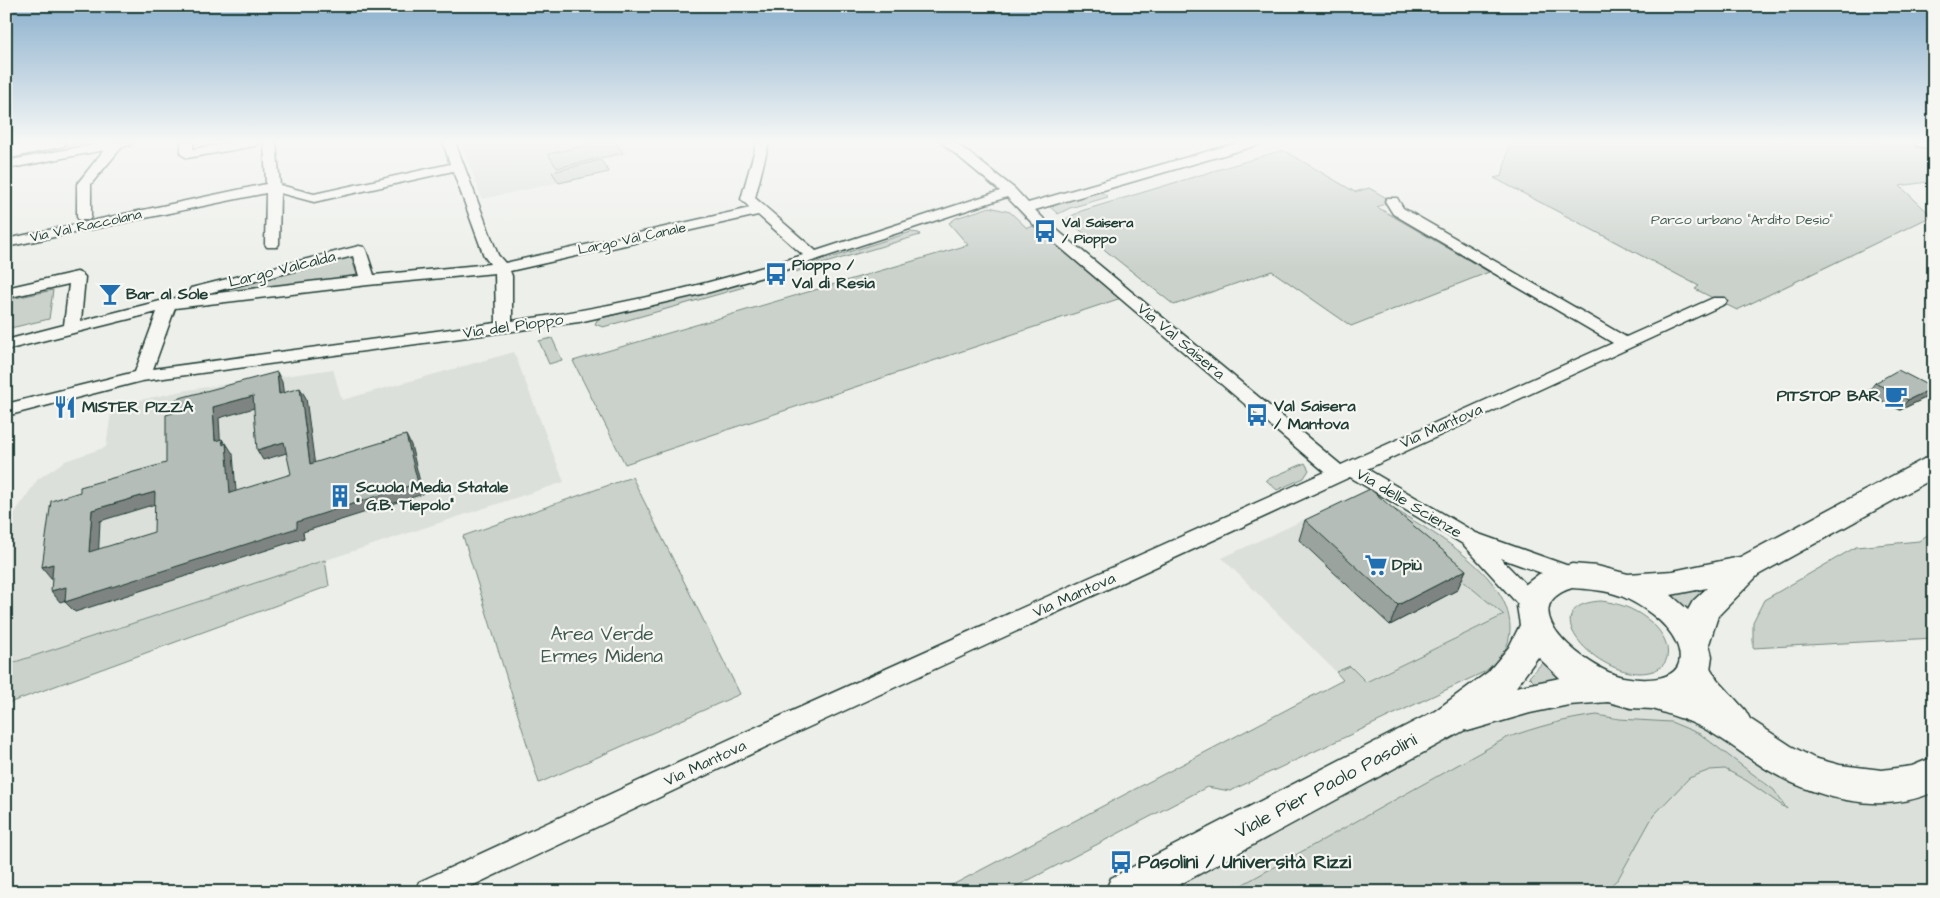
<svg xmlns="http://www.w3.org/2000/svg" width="1940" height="898" font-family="'Architects Daughter',sans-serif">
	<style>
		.built { fill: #dce0db }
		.green { fill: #cbd2cc; stroke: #758880 }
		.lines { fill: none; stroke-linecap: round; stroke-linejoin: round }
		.street-casing { stroke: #1f3d34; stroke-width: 3 }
		.secondary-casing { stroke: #1f3d34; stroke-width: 3 }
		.primary-casing { stroke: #1f3d34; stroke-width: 3 }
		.street { fill: #f6f6f2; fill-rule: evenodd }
		.secondary { fill: #f6f6f2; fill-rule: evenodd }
		.primary { fill: #f6f6f2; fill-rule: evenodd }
		.wall { fill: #9ba39e; stroke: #1f3d34 }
		.shaded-wall { fill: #7e8481; stroke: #1f3d34 }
		.building { fill: #b4bdb8; stroke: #1f3d34; fill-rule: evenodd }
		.labels { text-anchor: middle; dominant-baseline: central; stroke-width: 4.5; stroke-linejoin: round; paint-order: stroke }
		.far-park-label { font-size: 14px; fill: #415b52; stroke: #f6f6f2 }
		.far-poi-label { font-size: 14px; font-weight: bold; fill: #1f3d34; stroke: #f6f6f2; text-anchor: start }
		.far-street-label { font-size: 14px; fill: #1f3d34; stroke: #f6f6f2 }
		.poi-label { font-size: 16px; font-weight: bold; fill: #1f3d34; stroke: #f6f6f2; text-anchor: start }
		.street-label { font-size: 16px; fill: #1f3d34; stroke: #f6f6f2 }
		.near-park-label { font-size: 19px; fill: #415b52; stroke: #f6f6f2 }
		.near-street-label { font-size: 19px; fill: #1f3d34; stroke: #f6f6f2 }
		.near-poi-label { font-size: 19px; font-weight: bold; fill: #1f3d34; stroke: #f6f6f2; text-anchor: start }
	</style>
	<rect width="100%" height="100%" fill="#edefea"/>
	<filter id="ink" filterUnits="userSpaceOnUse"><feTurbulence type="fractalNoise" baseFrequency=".02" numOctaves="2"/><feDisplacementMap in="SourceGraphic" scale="10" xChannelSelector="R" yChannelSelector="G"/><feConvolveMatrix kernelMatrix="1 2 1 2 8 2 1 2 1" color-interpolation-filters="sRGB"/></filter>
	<g filter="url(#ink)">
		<g class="built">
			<polygon points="461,142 620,142 629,154 602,160 609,172 482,199"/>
			<polygon points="514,352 564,482 6,665 6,525 38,479 65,461 106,447 112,406 187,390 333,369 342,400"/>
			<polygon points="1359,494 1476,591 1504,615 1365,682 1350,666 1336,672 1222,558"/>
			<polygon points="1618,691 1790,765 1934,773 1934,892 1185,892 1169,868 1448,722"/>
		</g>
		<g class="green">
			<polygon points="82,142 117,142 6,163 6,160"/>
			<polygon points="600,142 616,142 623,153 557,168 548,154"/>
			<polygon points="1510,142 1872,142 1934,149 1934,181 1900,186 1932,216 1737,310 1695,289 1699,286 1494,178 1502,176"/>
			<polygon points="1283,150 1355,192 1369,188 1392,201 1377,207 1489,272 1351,326 1272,271 1174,305 1066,219 1081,211"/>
			<polygon points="601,160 609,172 559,183 552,172"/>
			<polygon points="1100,191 1108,197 1070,208 1058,214 1049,206"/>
			<polygon points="990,207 1010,212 1027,228 1041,224 1127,296 625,464 573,361 968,245 949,223 956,218"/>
			<polygon points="911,232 919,233 920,235 795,272 793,270"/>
			<polygon points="351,257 358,278 216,292"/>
			<polygon points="742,284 744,287 603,327 595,324 597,320 601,318"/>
			<polygon points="53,290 49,319 6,329 6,300"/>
			<polygon points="552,338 562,360 549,364 539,341"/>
			<polygon points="1305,463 1309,470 1304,478 1277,490 1266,480"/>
			<polygon points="632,477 740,694 539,783 463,536"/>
			<path d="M1368 494C1414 522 1510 568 1510 628 1510 648 1500 660 1484 672L1230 791 1207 787 1006 892H939L1343 680 1336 672 1350 666 1366 682 1504 615 1362 497Z"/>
			<polygon points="1934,530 1934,638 1753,648 1753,622 1764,600 1856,547 1919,541"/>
			<polygon points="325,560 329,586 6,704 6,665"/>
			<polygon points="1700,588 1707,594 1688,617 1662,595 1685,593"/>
			<path d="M1601 601C1618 603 1633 608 1647 619 1671 636 1680 672 1640 673 1592 673 1533 605 1601 601Z"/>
			<polygon points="1545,660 1572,684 1540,688 1529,677"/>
			<path d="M1597 715 1619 719 1671 722 1700 734 1774 790 1787 809 1747 781 1725 769 1710 770 1689 778 1653 816 1618 879 1603 892H1229L1506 738C1537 727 1565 719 1597 715Z"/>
		</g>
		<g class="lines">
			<defs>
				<g id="street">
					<polygon points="107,142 132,142 130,145 122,147 91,184 91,217 89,220 79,220 77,217 77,184 104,150 6,169 6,161"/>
					<polygon points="181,142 193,142 193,149 234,142 261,142 255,146 187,158 181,154"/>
					<path d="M264 142H276L280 185 314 194 450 164 443 142H455L498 255 505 263 750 208 741 199 757 142H769L755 198 816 251 1000 191 941 142H955L1015 189 1028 203 1240 142H1260L1258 145 1035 210 1046 221 1341 465 1613 343 1393 214 1385 201 1387 198H1397L1403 208 1626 337 1713 298H1725L1727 301 1725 304 1367 469 1476 533 1580 570 1583 576 1580 582 1572 584 1500 558 1541 600 1544 606 1541 612 1533 615 1525 612 1463 544 1350 477 770 745 459 892H415L419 882 752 729 1325 472 1036 227 1007 197 773 274 710 292 579 322 142 381 6 416V404L135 372 157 312 6 350V340L64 325 69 284 6 298V288L77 272 82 274 85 277 81 321 168 299 359 276 353 256 197 296 191 294 189 291 191 288 359 246 364 247 366 250 374 275 490 264 484 256 453 171 314 202 280 193 279 244 277 247H267L265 244 266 193 6 247V239L266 184ZM758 215 803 255C708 285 611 308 512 321V276L510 271ZM495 273 496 323 153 369 175 308 368 285Z"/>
				</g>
				<g id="secondary">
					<polygon points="31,142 66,142 64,146 6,159 6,147"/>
					<polygon points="1915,142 1934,142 1934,149 1917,146"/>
					<path d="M1694 657 1706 661 1717 679 1745 710 1750 719 1791 746 1814 758 1840 765 1882 770 1912 766 1934 757V792C1880 816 1814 798 1766 769 1745 756 1727 741 1705 729 1685 718 1663 713 1641 705L1636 695 1641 685 1653 680 1688 690 1677 671 1682 661Z"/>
				</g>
				<path id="primary" d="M1934 457V478L1758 575 1718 616 1709 644 1712 656 1710 670 1700 689 1687 700 1670 706 1653 709 1631 708 1608 702 1569 705 1530 713 1468 731 1465 730 1166 892H1105L1111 878 1435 711 1488 672 1509 647 1520 625 1517 606 1522 593 1526 584 1539 574 1572 564 1597 566 1628 574 1673 571 1740 557 1924 459ZM1572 588C1588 589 1605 590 1621 596 1641 605 1666 621 1676 642 1693 681 1649 682 1623 677 1591 671 1508 608 1572 588ZM1707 588 1693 601 1688 610 1671 595ZM1538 657 1560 678 1516 687Z"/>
			</defs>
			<use href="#street" class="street-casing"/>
			<use href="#secondary" class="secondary-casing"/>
			<use href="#primary" class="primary-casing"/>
			<use href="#street" class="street"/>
			<use href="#secondary" class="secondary"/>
			<use href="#primary" class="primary"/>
		</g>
		<g class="wall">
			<polygon points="1875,383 1933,388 1925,398 1900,410 1867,393"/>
			<polygon points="1305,520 1466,570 1457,590 1390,625 1299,540"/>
		</g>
		<g class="shaded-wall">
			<polygon points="277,372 282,382 285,404 279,394"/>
			<polygon points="300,388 306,398 316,474 310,464"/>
			<polygon points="1933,388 1925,398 1900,410 1908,400"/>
			<polygon points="253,396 258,407 219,418 221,452 215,441 213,407"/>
			<polygon points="406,435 411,445 423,494 303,532 304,538 75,612 65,602 297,522"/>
			<polygon points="222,439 227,447 226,443 233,454 237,503 230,493"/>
			<polygon points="284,442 290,452 263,460 257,450"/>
			<polygon points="155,492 162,502 100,521 98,563 89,552 92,510"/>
			<polygon points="53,564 62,574 51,578 42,567"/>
			<polygon points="1466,570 1457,590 1390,625 1398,605"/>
			<polygon points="66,587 76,597 60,602 51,591"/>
		</g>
		<g class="building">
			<polygon points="1898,370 1933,388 1908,400 1875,383"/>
			<path d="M277 372 279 394 300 388 310 464 406 435 418 483 297 522V528L65 602 66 587 51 591 53 564 42 567 51 501 80 492V487L166 463V415L176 412V399ZM253 396 257 450 284 442 291 474 230 493 226 443 223 445 222 439 215 441 213 407ZM155 492 154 532 89 552 92 510Z"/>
			<polygon points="1370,489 1466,570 1398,605 1305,520"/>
		</g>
	</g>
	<linearGradient id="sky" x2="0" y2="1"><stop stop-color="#8bb0cd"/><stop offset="0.53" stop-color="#f7f8f6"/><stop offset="1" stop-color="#f7f8f6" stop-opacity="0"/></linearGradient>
	<rect width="1940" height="268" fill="url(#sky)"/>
	<defs>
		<symbol id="bus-bare" viewBox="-9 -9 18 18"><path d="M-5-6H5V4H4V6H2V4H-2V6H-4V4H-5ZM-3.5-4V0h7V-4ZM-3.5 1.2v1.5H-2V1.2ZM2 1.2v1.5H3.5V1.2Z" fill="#1f6fb2" stroke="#f6f6f2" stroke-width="2.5" paint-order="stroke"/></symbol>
		<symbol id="bar-bare" viewBox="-9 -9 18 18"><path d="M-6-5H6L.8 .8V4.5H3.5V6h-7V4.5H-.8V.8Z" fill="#1f6fb2" stroke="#f6f6f2" stroke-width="2.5" paint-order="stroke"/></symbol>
		<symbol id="cafe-bare" viewBox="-9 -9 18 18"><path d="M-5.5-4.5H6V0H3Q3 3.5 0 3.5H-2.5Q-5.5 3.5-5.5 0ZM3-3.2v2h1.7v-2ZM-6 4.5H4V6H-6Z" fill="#1f6fb2" stroke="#f6f6f2" stroke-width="2.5" paint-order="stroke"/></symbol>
		<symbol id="restaurant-bare" viewBox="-9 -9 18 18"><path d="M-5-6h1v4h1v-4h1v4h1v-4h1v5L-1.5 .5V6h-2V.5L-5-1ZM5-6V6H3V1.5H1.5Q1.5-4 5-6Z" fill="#1f6fb2" stroke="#f6f6f2" stroke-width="2.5" paint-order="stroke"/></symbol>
		<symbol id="building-bare" viewBox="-9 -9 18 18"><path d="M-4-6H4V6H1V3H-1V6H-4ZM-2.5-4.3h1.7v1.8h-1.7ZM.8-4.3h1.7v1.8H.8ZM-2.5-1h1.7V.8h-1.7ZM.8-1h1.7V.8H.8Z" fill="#1f6fb2" stroke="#f6f6f2" stroke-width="2.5" paint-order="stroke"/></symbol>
		<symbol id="supermarket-bare" viewBox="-9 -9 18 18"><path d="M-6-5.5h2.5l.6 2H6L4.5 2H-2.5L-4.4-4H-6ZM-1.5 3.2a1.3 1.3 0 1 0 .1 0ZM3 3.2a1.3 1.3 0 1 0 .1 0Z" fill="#1f6fb2" stroke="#f6f6f2" stroke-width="2.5" paint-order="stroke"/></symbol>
	</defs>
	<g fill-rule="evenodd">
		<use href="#bus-bare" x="1029" y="215" width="32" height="32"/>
		<use href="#bus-bare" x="760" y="258" width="32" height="32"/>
		<use href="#bar-bare" x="94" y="278" width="32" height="32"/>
		<use href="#cafe-bare" x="1880" y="380" width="32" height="32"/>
		<use href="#restaurant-bare" x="49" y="391" width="32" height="32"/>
		<use href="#bus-bare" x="1241" y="399" width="32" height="32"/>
		<use href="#building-bare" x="324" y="480" width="32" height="32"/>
		<use href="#supermarket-bare" x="1360" y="549" width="32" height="32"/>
		<use href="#bus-bare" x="1105" y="846" width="32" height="32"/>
	</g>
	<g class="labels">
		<g class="far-park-label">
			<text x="1742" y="220">Parco urbano "Ardito Desio"</text>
		</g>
		<g class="far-poi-label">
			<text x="1062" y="223">Val Saisera<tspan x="1062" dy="16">/ Pioppo</tspan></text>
		</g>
		<g class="far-street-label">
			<text transform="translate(86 226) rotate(-12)">Via Val Raccolana</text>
			<text transform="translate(632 239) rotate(-12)">Largo Val Canale</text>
		</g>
		<g class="poi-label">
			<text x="792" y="265">Pioppo /<tspan x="792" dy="18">Val di Resia</tspan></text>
			<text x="126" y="294">Bar al Sole</text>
			<text x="1880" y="396" text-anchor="end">PITSTOP BAR</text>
			<text x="1274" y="406">Val Saisera<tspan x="1274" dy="18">/ Mantova</tspan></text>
			<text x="82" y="407">MISTER PIZZA</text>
			<text x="356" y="487">Scuola Media Statale<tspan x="356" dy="18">" G.B. Tiepolo"</tspan></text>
			<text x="1392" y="565">Dpiù</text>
		</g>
		<g class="street-label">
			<text transform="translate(282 269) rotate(-14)">Largo Valcalda</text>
			<text transform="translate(513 326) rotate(-8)">Via del Pioppo</text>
			<text transform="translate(1181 341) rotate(40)">Via Val Saisera</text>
			<text transform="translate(1441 426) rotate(-24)">Via Mantova</text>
			<text transform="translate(1409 503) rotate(31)">Via delle Scienze</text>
			<text transform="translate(1074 595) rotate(-24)">Via Mantova</text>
			<text transform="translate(705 763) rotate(-25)">Via Mantova</text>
		</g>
		<g class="near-park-label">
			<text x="602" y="634">Area Verde<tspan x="602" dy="22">Ermes Midena</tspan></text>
		</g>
		<g class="near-street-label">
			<text transform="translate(1326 786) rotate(-28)">Viale Pier Paolo Pasolini</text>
		</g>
		<g class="near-poi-label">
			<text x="1138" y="862">Pasolini / Università Rizzi</text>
		</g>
	</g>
	<rect width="1940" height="898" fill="none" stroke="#f6f6f2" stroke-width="25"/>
	<rect x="12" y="12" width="1915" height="873" fill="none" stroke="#1f3d34" stroke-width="2" filter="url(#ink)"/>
</svg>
